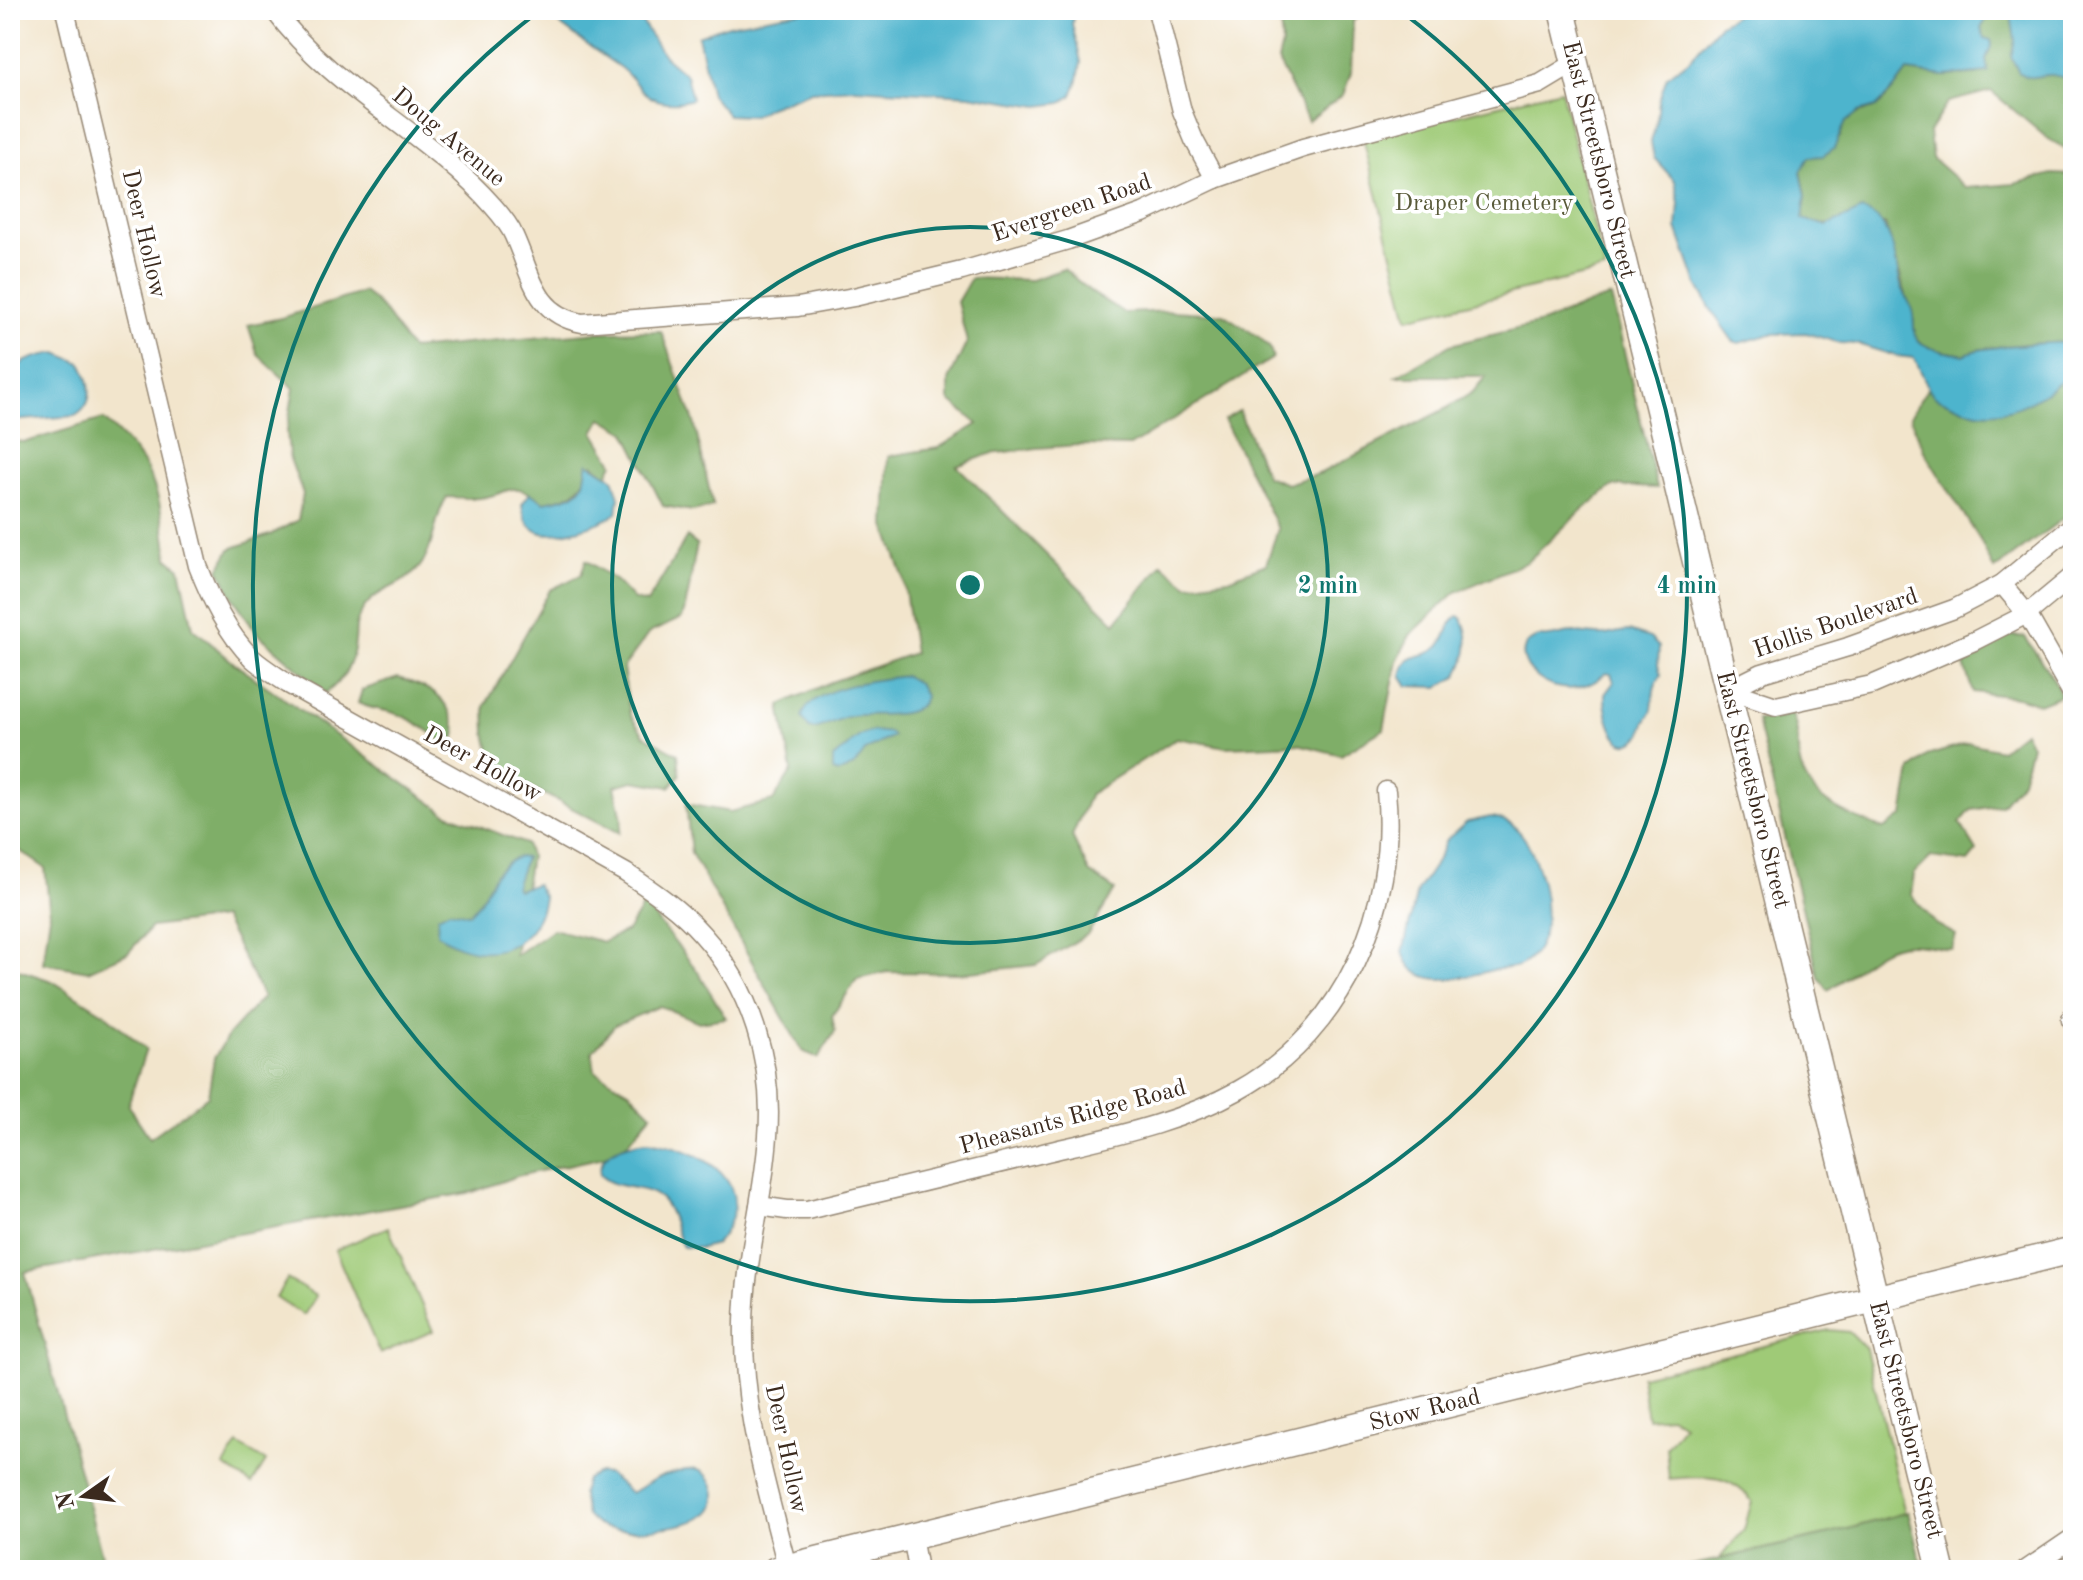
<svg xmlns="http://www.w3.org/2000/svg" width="2083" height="1580" font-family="'Old Standard TT',serif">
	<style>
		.green { fill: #9fca77; stroke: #6d7a4a; stroke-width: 2 }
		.forest { fill: #7fae68; stroke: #5d6c43; stroke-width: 2 }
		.water { fill: #4eb4cd; stroke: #446f76; stroke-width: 2 }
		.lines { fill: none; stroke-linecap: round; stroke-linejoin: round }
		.street-casing { stroke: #968875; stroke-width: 21 }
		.secondary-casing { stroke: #968875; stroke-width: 29 }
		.street { stroke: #fff; stroke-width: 18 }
		.secondary { stroke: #fff; stroke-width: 26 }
		.ring { fill: none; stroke: #0f766e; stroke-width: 4 }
		.labels { text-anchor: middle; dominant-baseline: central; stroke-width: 7; stroke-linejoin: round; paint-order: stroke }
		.street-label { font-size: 24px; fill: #3b2a1e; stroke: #fff }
		.park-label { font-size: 24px; fill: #595a39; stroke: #fff }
		.centre { fill: #0f766e; stroke: #fff; stroke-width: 4 }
		.ring-label { font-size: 24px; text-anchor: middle; font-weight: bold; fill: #0f766e; stroke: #fff; stroke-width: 7; stroke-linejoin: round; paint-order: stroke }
	</style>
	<rect width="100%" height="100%" fill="#fff"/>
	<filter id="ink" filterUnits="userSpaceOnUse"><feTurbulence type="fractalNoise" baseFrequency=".0125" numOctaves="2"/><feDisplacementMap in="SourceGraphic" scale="16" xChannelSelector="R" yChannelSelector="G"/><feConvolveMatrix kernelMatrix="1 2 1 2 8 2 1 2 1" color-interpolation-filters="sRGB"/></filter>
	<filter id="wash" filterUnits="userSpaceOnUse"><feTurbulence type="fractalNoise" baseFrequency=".006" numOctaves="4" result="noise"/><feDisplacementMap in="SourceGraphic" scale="32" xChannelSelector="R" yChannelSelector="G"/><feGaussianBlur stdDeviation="1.8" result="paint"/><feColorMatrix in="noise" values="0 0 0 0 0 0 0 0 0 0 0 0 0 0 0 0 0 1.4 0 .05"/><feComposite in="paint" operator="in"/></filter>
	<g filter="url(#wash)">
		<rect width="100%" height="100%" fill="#f2e5cc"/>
		<g class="green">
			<polygon points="1561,90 1605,270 1408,318 1363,138"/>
			<polygon points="388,1227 433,1331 380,1354 335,1250"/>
			<polygon points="287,1279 316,1296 304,1315 276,1298"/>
			<path d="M1829 1330 1849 1332 1866 1349 1905 1513 1830 1534 1719 1559 1744 1530 1752 1501C1729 1472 1702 1476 1669 1479L1666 1447 1683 1424 1670 1416 1647 1418 1641 1376Z"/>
			<polygon points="238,1444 266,1461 252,1484 224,1466"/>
		</g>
		<g class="forest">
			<polygon points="1279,10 1368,10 1353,21 1351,73 1343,95 1308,121 1278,61 1282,44"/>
			<path d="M1992 10H2073V153L2047 138 1991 91 1948 102 1929 132 1932 158 1966 188 2014 184 2052 174 2073 175V343C2054 342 1977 345 1964 355 1950 352 1935 352 1923 344 1910 335 1916 321 1911 309 1900 281 1895 252 1885 224 1862 224 1821 229 1802 219L1806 196 1801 172 1805 163 1809 157 1840 137C1844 107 1862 117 1877 106 1889 98 1898 83 1907 71L1945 76 1983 73C1986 58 1986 44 1981 28Z"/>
			<polygon points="1064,269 1091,292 1124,313 1172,311 1223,314 1260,338 1270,348 1273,358 1130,446 1079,445 1037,448 990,454 957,466 1115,623 1162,564 1188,585 1228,579 1266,564 1278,529 1224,420 1239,411 1266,476 1287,484 1321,473 1447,408 1473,392 1486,376 1396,376 1450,345 1542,323 1585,305 1611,297 1657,488 1613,486 1582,510 1527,562 1456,592 1410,635 1397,661 1384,729 1341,755 1298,744 1226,747 1177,738 1090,794 1072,836 1089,872 1115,890 1088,934 1036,965 961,973 887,972 857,979 832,1016 835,1032 818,1058 802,1051 691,853 686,804 730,812 773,801 792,771 780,705 831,682 914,653 903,576 885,525 888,456 938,448 978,424 949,400 949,380 967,342 957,302 971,278 1031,280"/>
			<path d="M364 292C388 310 393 326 411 349L598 332 661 331 694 422 713 506 693 511 663 506 626 432 602 418 594 432 613 463 607 475 593 464C580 492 575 496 544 502 508 477 514 494 479 498 469 499 457 497 447 497 432 519 436 551 416 571 395 592 369 587 357 622 355 628 356 635 355 641 353 665 344 679 326 693L257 633 234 599 219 569 230 549 272 534 298 520 303 494 289 456 287 430 294 388 258 355 248 325 281 318Z"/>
			<path d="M2073 373V511L1994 570 1980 540 1925 453 1910 416 1928 387C1936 399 1941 398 1953 404 1997 426 2036 398 2073 373Z"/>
			<path d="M103 419C156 466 159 490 168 558L180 568 193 628 235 664 446 813 526 844 530 856 515 955 553 929 603 942 627 931 644 904 696 969 726 1018 699 1022 660 1006 615 1025 592 1052 595 1071 629 1091 652 1114 626 1145 604 1157 517 1176 473 1192 25 1272 106 1570H10V967L52 981 105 1014 146 1049 128 1105 150 1138 208 1096 214 1058 229 1034 263 997 223 918 151 927 128 953 88 971 43 963 50 915 45 868 10 844V599L19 565 10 558V441L26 442Z"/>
			<path d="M687 537 697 545C691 570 690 595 682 618L649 633 623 668 630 715 644 735 678 754 680 775 670 787 633 781 615 786 622 819 620 833 501 772 492 760 486 733 485 706 550 590 581 575 586 560 616 581 634 600 647 603Z"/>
			<polygon points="2009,635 2025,637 2054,680 2061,695 2039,704 2017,697 1973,692 1964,665 1997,640"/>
			<path d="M398 678C433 689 448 696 457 733L455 738 443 742C428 730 413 719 394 713 381 709 370 709 358 703L362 690Z"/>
			<path d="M1791 713C1801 731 1795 749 1801 768 1814 806 1851 816 1884 829L1903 816 1911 770 1927 756 1969 743 2001 750 2024 731 2031 745 2022 780 2001 805 1971 810 1960 823 1977 851 1968 862 1931 857 1914 874 1911 895 1936 924 1956 935 1952 949C1937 948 1922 943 1908 944 1876 944 1854 975 1828 990L1819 978 1757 720 1779 718Z"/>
			<polygon points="1908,1512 1923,1570 1672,1570 1830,1534"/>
		</g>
		<g class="water">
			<path d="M542 10H625L636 13 664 56 686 75 692 99C682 102 672 104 661 101 639 96 635 77 618 66 592 48 566 31 542 10Z"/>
			<polygon points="811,10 1074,10 1072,24 1081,62 1078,80 1072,95 1061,103 1039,106 969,95 854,88 811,91 769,107 753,116 728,115 711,95 698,36 728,25"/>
			<path d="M1744 10H1992L1981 28 1985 38 1991 40 1992 44 1986 59 1988 72 1945 76 1907 71 1893 90 1876 107 1859 112 1846 122 1834 148 1823 156 1809 157 1801 172 1806 196 1803 219 1827 226 1862 210C1894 222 1893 252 1900 281 1903 292 1909 300 1912 310 1916 322 1910 336 1923 344 1936 352 1950 352 1964 355 1977 345 2051 343 2072 342L2073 373C2035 401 1999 427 1952 404 1946 401 1940 401 1935 397 1925 387 1922 370 1914 358L1896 356 1857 344 1840 343 1806 333 1771 334 1739 343 1733 341 1713 313 1697 284 1677 228 1679 203 1675 181 1654 158 1651 142 1657 121 1659 100 1667 76 1688 61 1720 24Z"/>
			<path d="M2010 10H2073V78C2064 79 2061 76 2052 75 2038 74 2032 82 2019 73L2011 57 2015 40Z"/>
			<path d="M57 353 81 363C91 381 96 404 75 416L10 421V372C22 360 40 355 57 353Z"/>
			<path d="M588 463 613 478 619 497 617 513C602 524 554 540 537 531 527 526 523 514 522 504L530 493 544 502C558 499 579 498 584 482 586 476 586 469 588 463Z"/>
			<path d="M1458 616 1461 617C1472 637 1468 658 1457 677L1438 687 1408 686 1401 675C1405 652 1422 659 1436 649 1448 641 1446 624 1458 616Z"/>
			<path d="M1629 631 1650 638 1659 647 1658 665 1661 675C1652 686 1654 696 1652 709 1650 720 1642 721 1642 735 1616 763 1604 713 1605 694L1614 682 1611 674 1606 673C1557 718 1497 653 1536 638 1542 636 1541 638 1548 637 1556 637 1564 633 1573 633 1583 633 1594 636 1604 635 1613 634 1620 631 1629 631Z"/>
			<path d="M905 676 919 684 925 696C920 722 872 712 850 716 838 719 826 726 814 729L809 728 802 717C810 687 878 679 905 676Z"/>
			<path d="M874 731 890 733 893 736 866 750 854 766 838 773 833 771V758C852 746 851 736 874 731Z"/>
			<path d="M1491 817C1513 819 1525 835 1533 855 1546 886 1557 941 1523 964 1515 969 1503 968 1493 970 1463 977 1415 993 1403 952L1417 891 1437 861 1446 840 1467 822Z"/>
			<path d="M519 857 525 858 515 887 517 890 536 884 544 898C535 953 477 967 437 933L438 916 449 910 469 914C491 895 487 868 519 857Z"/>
			<path d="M648 1141C702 1149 766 1184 716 1244L701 1248 683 1247C674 1232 674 1213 663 1201 647 1183 617 1192 600 1175 597 1151 628 1143 648 1141Z"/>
			<path d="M685 1470C686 1470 696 1469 697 1470 713 1473 721 1499 710 1511 694 1529 623 1534 602 1527 596 1525 591 1520 586 1516L582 1494 586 1479 599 1473 608 1474 631 1493 656 1478Z"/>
		</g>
	</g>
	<g filter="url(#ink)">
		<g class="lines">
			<defs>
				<g id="street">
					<path d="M65 10 198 566C211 599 227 633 252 658 263 668 277 676 288 684L626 873C653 891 680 909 702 934 751 988 774 1064 768 1136 764 1198 745 1260 744 1323 742 1411 766 1482 787 1567"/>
					<path d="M274 10C335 92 428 132 493 206 501 215 510 226 514 236 532 275 534 314 582 323L798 307 854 297 962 271 1068 240 1143 213 1215 179 1303 148 1540 84 1575 63"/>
					<polyline points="1157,10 1182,111 1194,140 1215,179"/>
					<polyline points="2002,584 2027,614 2073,695"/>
					<polyline points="1728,690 1762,673 1848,647 1954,609 2002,584 2073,525"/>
					<polyline points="1728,690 1776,706 1872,685 1974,641 2027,614 2073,576"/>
					<polyline points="2071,1020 2073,1015"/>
					<path d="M759 1206 787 1210H807C885 1191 964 1172 1043 1153 1110 1137 1178 1124 1239 1090 1344 1032 1398 907 1386 791"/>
					<polyline points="912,1536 918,1570"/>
					<polyline points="2026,1570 2073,1538"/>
					<polyline points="2063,1570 2073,1563"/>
				</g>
				<g id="secondary">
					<polyline points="1562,10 1941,1570"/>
					<polyline points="776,1570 2073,1250"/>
				</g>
			</defs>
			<use href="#street" class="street-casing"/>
			<use href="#secondary" class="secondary-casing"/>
			<use href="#street" class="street"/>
			<use href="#secondary" class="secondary"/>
		</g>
	</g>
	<g class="ring">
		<circle cx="970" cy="585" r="358"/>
		<path d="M1402 12A717 717 0 1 1 538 12"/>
	</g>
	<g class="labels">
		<g class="street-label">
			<text transform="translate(448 138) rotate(40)">Doug Avenue</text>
			<text transform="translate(1598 160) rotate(76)">East Streetsboro Street</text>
			<text transform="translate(1072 209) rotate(-19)">Evergreen Road</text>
			<text transform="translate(143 234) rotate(77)">Deer Hollow</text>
			<text transform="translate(1836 624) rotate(-19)">Hollis Boulevard</text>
			<text transform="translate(482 765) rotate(29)">Deer Hollow</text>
			<text transform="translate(1752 790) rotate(76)">East Streetsboro Street</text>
			<text transform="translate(1073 1118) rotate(-15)">Pheasants Ridge Road</text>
			<text transform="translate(1425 1411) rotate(-14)">Stow Road</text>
			<text transform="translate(1905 1420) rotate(76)">East Streetsboro Street</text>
			<text transform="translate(785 1449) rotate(78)">Deer Hollow</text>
		</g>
		<g class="park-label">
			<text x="1484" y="204">Draper Cemetery</text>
		</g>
	</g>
	<circle cx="970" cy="585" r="12" class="centre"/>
	<g class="ring-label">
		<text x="1328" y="593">2 min</text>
		<text x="1687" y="593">4 min</text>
	</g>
	<rect width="2083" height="1580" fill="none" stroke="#fff" stroke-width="40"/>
	<g transform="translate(84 1496) rotate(256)" stroke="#ffffff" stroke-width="6" paint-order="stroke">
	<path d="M0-6L14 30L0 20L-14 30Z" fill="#3b2a1e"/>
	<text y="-12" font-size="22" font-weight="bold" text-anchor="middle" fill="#3b2a1e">N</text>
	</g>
</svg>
